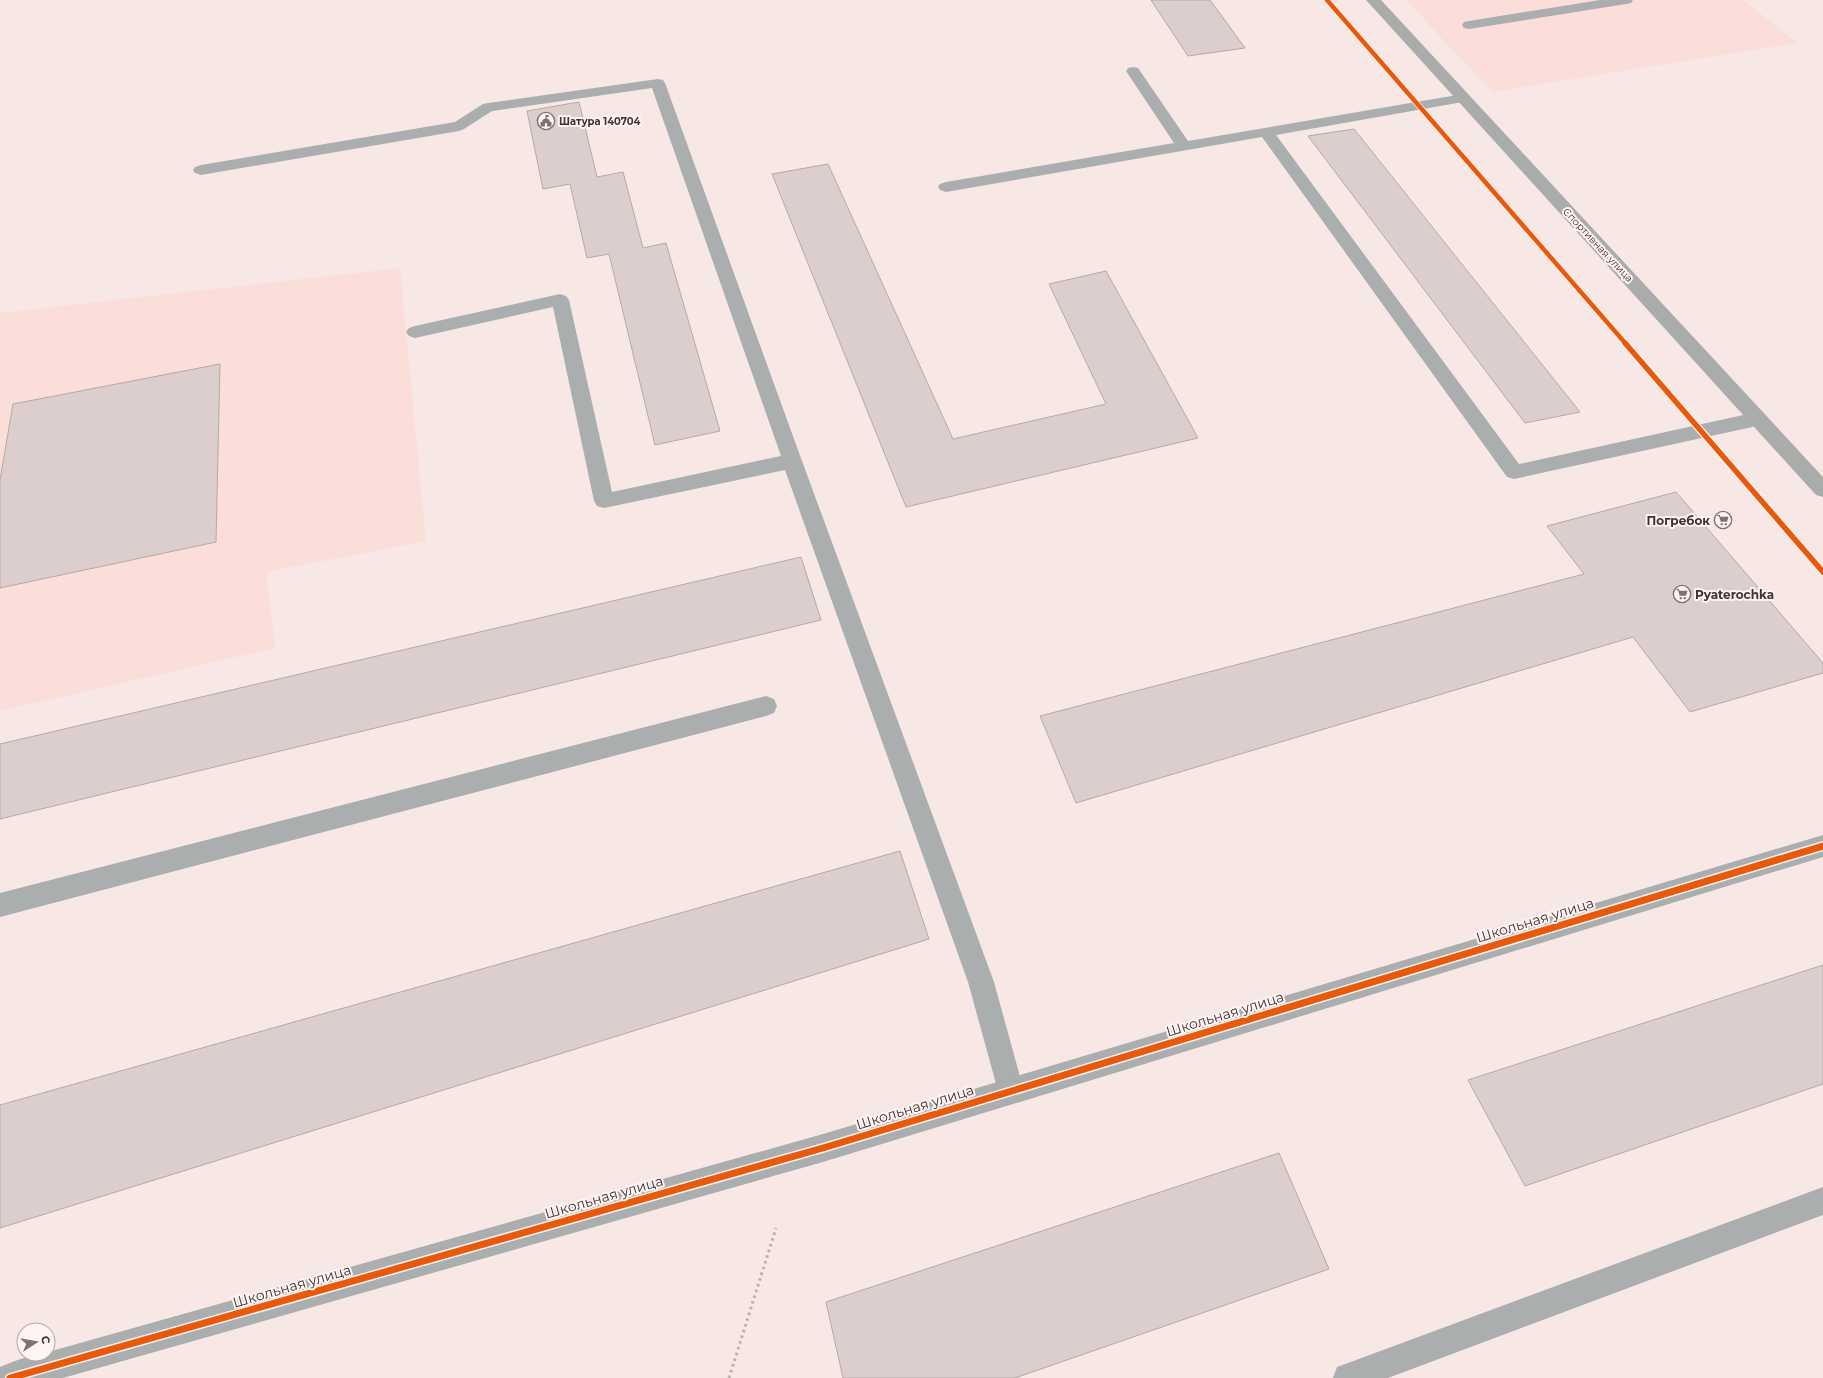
<svg xmlns="http://www.w3.org/2000/svg" width="1823" height="1378" font-family="Montserrat,sans-serif">
	<style>
		.built { fill: #fbddda }
		.building { fill: #dccecc; stroke: #b6a8a6 }
		.lines { fill: none; stroke-linecap: round; stroke-linejoin: round }
		.path { stroke: #b4b1b0; stroke-width: 3; stroke-dasharray: 2.5 3.5; stroke-linecap: butt }
		.lane { fill: #abaeae; fill-rule: evenodd }
		.street { fill: #abaeae; fill-rule: evenodd }
		.secondary { fill: #aaacab; fill-rule: evenodd }
		.cycleway-far2-casing { stroke: #fdf4f3; stroke-width: 6 }
		.cycleway-far1-casing { stroke: #fdf4f3; stroke-width: 8 }
		.cycleway-casing { stroke: #fdf4f3; stroke-width: 10 }
		.cycleway-far2 { stroke: #e8590c; stroke-width: 4.5 }
		.cycleway-far1 { stroke: #e8590c; stroke-width: 5.5 }
		.cycleway { stroke: #e8590c; stroke-width: 7 }
		.labels { text-anchor: middle; dominant-baseline: central; stroke-width: 4; stroke-linejoin: round; paint-order: stroke }
		.far-poi-label { font-size: 10px; font-weight: bold; fill: #423130; stroke: #fdf4f3; text-anchor: start }
		.far-street-label { font-size: 10px; fill: #423130; stroke: #fdf4f3 }
		.poi-label { font-size: 12px; font-weight: bold; fill: #423130; stroke: #fdf4f3; text-anchor: end }
		.near-street-label { font-size: 14px; fill: #423130; stroke: #fdf4f3 }
	</style>
	<rect width="100%" height="100%" fill="#f7e8e6"/>
	<g class="built">
		<polygon points="1406,0 1744,0 1797,43 1492,92"/>
		<polygon points="400,268 426,541 266,572 275,648 0,711 0,313"/>
	</g>
	<g class="building">
		<polygon points="1151,0 1210,0 1245,48 1188,56"/>
		<polygon points="579,102 597,177 623,172 643,248 666,243 720,431 655,445 609,254 587,258 570,184 543,189 527,111"/>
		<polygon points="1354,129 1580,412 1525,423 1308,136"/>
		<polygon points="828,164 953,439 1106,404 1049,284 1106,271 1198,438 906,507 772,174"/>
		<polygon points="220,364 216,542 0,588 0,480 13,404"/>
		<polygon points="1676,492 1823,663 1823,673 1690,712 1633,637 1076,803 1040,716 1584,574 1547,526"/>
		<polygon points="801,557 821,620 0,819 0,744"/>
		<polygon points="900,851 929,939 0,1228 0,1105"/>
		<polygon points="1823,965 1823,1084 1525,1186 1468,1080"/>
		<polygon points="1279,1153 1329,1269 1015,1378 843,1378 826,1302"/>
	</g>
	<g class="lines">
		<polyline class="path" points="729,1378 776,1228"/>
		<g class="lane">
			<polygon points="1600,0 1633,0 1631,3 1626,4 1469,29 1464,28 1462,25 1464,22 1469,21"/>
			<polygon points="1133,67 1138,68 1188,141 1463,94 1468,95 1470,98 1468,101 1463,102 1276,135 1519,464 1757,412 1764,414 1766,419 1764,424 1757,426 1514,479 1507,477 1262,137 946,192 940,190 938,187 940,184 946,182 1174,143 1126,71 1128,68"/>
			<polygon points="658,79 663,80 665,83 802,461 994,982 1024,1091 1020,1100 1011,1104 1002,1100 998,1091 968,982 785,470 604,508 597,506 594,501 553,307 415,338 409,336 406,332 409,328 415,326 560,294 566,296 569,300 612,492 781,456 652,88 492,111 464,129 459,131 201,175 195,173 193,170 195,167 201,165 455,122 483,104 488,103"/>
			<polygon points="766,696 774,699 777,706 774,713 766,716 0,917 0,893"/>
			<polygon points="1823,1187 1823,1215 1388,1378 1333,1378 1337,1367 1348,1363"/>
		</g>
		<path class="street" d="M1823 835V857L823 1162 63 1378H0V1367C14 1361 32 1354 48 1354V1352L823 1134Z"/>
		<polygon class="secondary" points="1366,0 1381,0 1823,477 1823,497 1816,495"/>
		<defs>
			<polyline id="cycleway-far2" points="1327,0 1626,344"/>
			<polyline id="cycleway-far1" points="1625,343 1823,572"/>
			<polyline id="cycleway" points="10,1378 823,1148 1823,846"/>
		</defs>
		<use href="#cycleway-far2" class="cycleway-far2-casing"/>
		<use href="#cycleway-far1" class="cycleway-far1-casing"/>
		<use href="#cycleway" class="cycleway-casing"/>
		<use href="#cycleway-far2" class="cycleway-far2"/>
		<use href="#cycleway-far1" class="cycleway-far1"/>
		<use href="#cycleway" class="cycleway"/>
	</g>
	<defs>
		<symbol id="civic-ring" viewBox="-11 -11 22 22"><circle r="9.5" fill="#fdf4f3" stroke="#817170" stroke-width="1.5"/><path d="M-.6-6.5H3V-4.5H.6V-3L4-1V1h2V6H-6V1h2V-1L-.6-3ZM-1.2 2.5V6h2.4V2.5Z" fill="#817170"/></symbol>
		<symbol id="supermarket-ring" viewBox="-11 -11 22 22"><circle r="9.5" fill="#fdf4f3" stroke="#817170" stroke-width="1.5"/><path d="M-6-5.5h2.5l.6 2H6L4.5 2H-2.5L-4.4-4H-6ZM-1.5 3.2a1.3 1.3 0 1 0 .1 0ZM3 3.2a1.3 1.3 0 1 0 .1 0Z" fill="#817170"/></symbol>
	</defs>
	<g fill-rule="evenodd">
		<use href="#civic-ring" x="536" y="111" width="20" height="20"/>
		<use href="#supermarket-ring" x="1713" y="510" width="20" height="20"/>
		<use href="#supermarket-ring" x="1672" y="584" width="20" height="20"/>
	</g>
	<g class="labels">
		<g class="far-poi-label">
			<text x="559" y="121">Шатура 140704</text>
		</g>
		<g class="far-street-label">
			<text transform="translate(1598 245) rotate(47)">Спортивная улица</text>
		</g>
		<g class="poi-label">
			<text x="1710" y="520">Погребок</text>
			<text x="1695" y="594" text-anchor="start">Pyaterochka</text>
		</g>
		<g class="near-street-label">
			<text transform="translate(1535 920) rotate(-17)">Школьная улица</text>
			<text transform="translate(1225 1014) rotate(-17)">Школьная улица</text>
			<text transform="translate(915 1107) rotate(-17)">Школьная улица</text>
			<text transform="translate(604 1197) rotate(-16)">Школьная улица</text>
			<text transform="translate(292 1286) rotate(-16)">Школьная улица</text>
		</g>
	</g>
	<g transform="translate(36 1342) rotate(78)"><circle r="19" fill="#fdf4f3" stroke="#b2a6a5"/>
	<path d="M0-3L7 15L0 10L-7 15Z" fill="#817170"/>
	<text y="-6" font-size="11" font-weight="bold" text-anchor="middle" fill="#423130">С</text>
	</g>
</svg>
